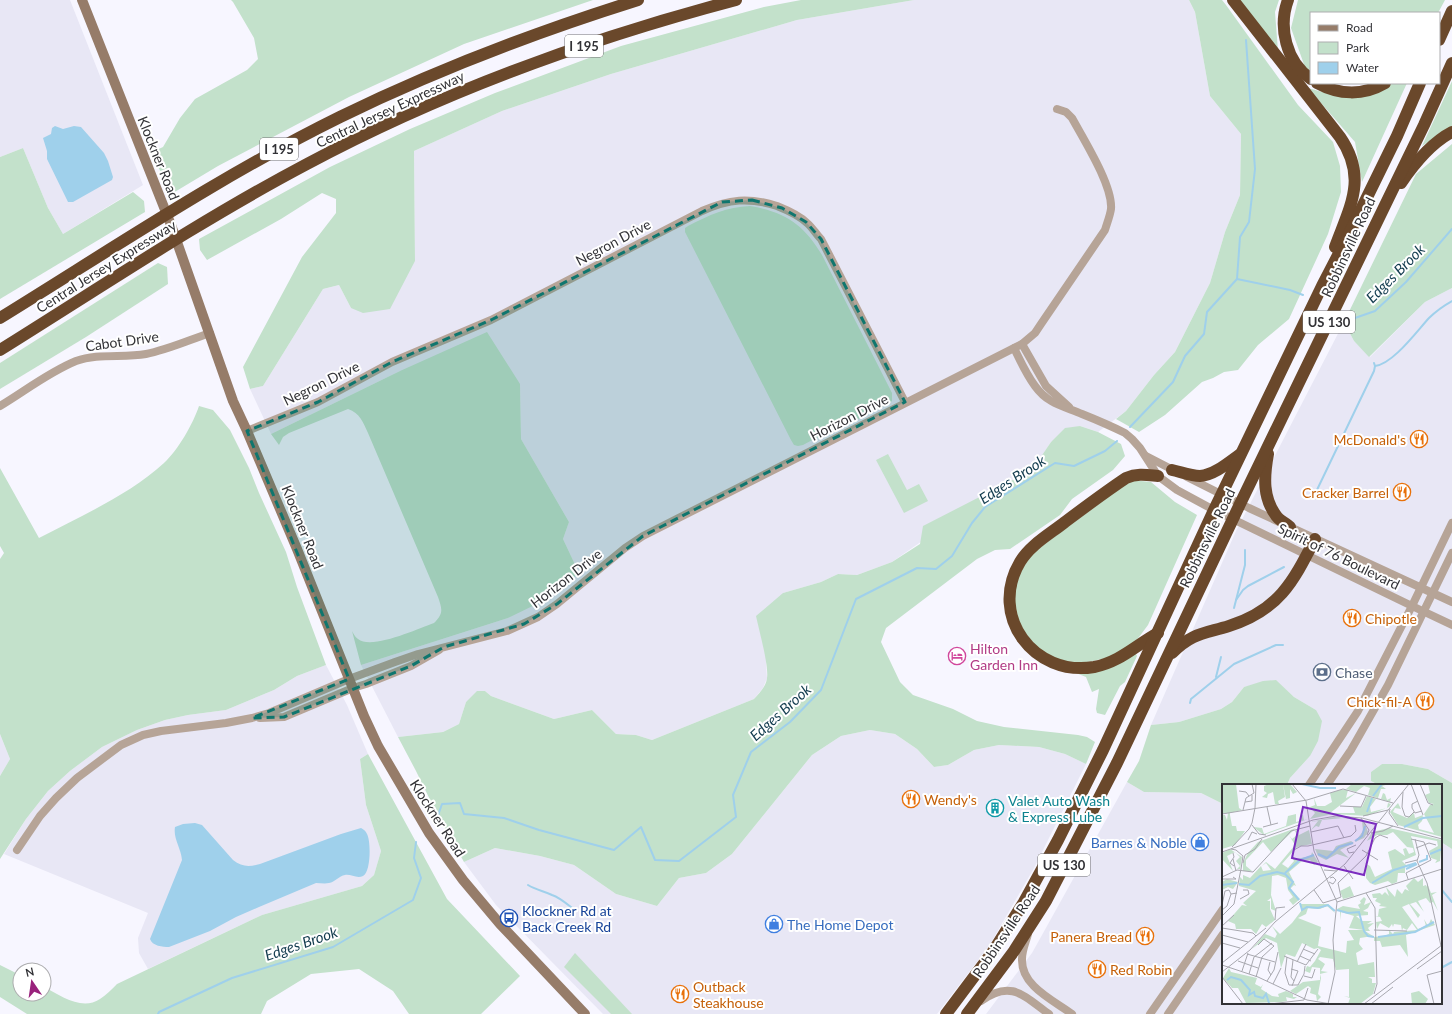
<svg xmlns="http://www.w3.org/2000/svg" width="1452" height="1014" font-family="Lato,sans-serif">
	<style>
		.built { fill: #e8e7f5 }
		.green { fill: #c3e1cb }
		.water { fill: #9fd0eb }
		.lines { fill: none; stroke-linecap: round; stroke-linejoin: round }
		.stream { stroke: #9fd0eb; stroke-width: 2 }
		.street { stroke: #b6a497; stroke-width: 8 }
		.secondary { stroke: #967c69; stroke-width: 10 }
		.highway { stroke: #6a482b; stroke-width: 12 }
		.marked { fill: #0f766e; fill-opacity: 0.2; stroke: #0f766e; stroke-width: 3; stroke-dasharray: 8 5; stroke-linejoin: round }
		.labels { text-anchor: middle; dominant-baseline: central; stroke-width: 4; stroke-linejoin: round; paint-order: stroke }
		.shield { fill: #fff; stroke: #707072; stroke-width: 1 }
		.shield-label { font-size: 13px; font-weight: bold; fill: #323236 }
		.street-label { font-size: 14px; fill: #323236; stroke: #fff }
		.food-label { font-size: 14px; fill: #c56008; stroke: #fff; text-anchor: end }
		.hotel-label { font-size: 14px; fill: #b23c85; stroke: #fff; text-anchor: start }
		.service-label { font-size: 14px; fill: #4e5e75; stroke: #fff; text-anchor: start }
		.culture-label { font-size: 14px; fill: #0d838f; stroke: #fff; text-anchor: start }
		.shop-label { font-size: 14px; fill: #366cbe; stroke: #fff; text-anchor: end }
		.transit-label { font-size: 14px; fill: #164399; stroke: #fff; text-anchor: start }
		.water-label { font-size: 15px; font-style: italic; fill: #133c4f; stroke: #fff }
		.inset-river { fill: none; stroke: #9fd0eb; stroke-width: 2 }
		.inset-road { fill: none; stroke: #a8a8af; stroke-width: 1 }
		.view { fill: #7b2cbf; fill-opacity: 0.15; stroke: #7b2cbf; stroke-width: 2 }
		.inset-edge { fill: none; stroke: #323236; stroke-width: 2 }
	</style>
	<rect width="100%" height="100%" fill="#f7f6ff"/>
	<g class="built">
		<polygon points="0,0 70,0 143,185 63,234 48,208 23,148 0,157"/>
		<polygon points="914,0 1189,0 1195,12 1210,96 1241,134 1240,195 1225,232 1210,283 1175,352 1154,375 1126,411 1098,432 1080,426 1051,442 1033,470 995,490 892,562 857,575 838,574 821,582 783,593 766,664 767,678 763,688 754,699 652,740 636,735 616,734 592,710 554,719 491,696 485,691 466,702 459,724 443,732 398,737 361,665 508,618 579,573 563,539 569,522 521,439 520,384 400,371 271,434 250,389 263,386 323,289 339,285 351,308 415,261 414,151 502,111 611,74 797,20"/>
		<polygon points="1452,288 1452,783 1428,769 1402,764 1382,764 1371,772 1371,781 1377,785 1287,785 1290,778 1310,756 1316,710 1294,697 1275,680 1244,687 1232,702 1221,709 1179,722 1151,725 1236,531 1344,322 1354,341 1370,357 1425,302"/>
		<polygon points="326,665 347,705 368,754 360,759 366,805 381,851 374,875 362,886 262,915 148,969 139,953 138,938 148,913 4,854 26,819 48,791 70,771 102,747 137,730 165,720 188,715 226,710 274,690 297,676"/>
		<polygon points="870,730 895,734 917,749 934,767 948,765 974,750 999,745 1039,747 1065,754 1086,764 1034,868 989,946 937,1014 603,1014 496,905 464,862 495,848 540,856 574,865 616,894 657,906 679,878 706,873 732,854 812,755 841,736"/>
		<polygon points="0,734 10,759 0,776"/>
		<polygon points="1127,782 1144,792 1201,793 1223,804 1223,1003 1441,1003 1441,842 1444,844 1452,849 1452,1014 986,1014 1032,953"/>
	</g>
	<g class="green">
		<polygon points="231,0 593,0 464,44 349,97 218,166 173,193 150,153 163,147 180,118 195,99 247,70 258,59 254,38 233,2"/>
		<polygon points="801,0 914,0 797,20 611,74 502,111 414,151 415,261 390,309 363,313 351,308 339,285 323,289 263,386 250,389 243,367 302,257 336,213 336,199 322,193 281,219 207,260 200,250 199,239 330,167 410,129 495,93 621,46 764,7"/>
		<polygon points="1189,0 1222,0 1226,5 1298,105 1333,142 1340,166 1341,192 1328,234 1289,319 1258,345 1238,370 1224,372 1213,378 1202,382 1165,415 1139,432 1116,419 1126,411 1154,375 1175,352 1210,283 1225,232 1240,195 1241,134 1210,96 1195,12"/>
		<polygon points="1239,0 1279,0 1275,12 1278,51"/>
		<polygon points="1298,0 1445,0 1438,13 1311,13 1311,72 1306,70 1291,28"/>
		<polygon points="1452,81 1452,126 1422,146"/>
		<path d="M1393 83H1407L1362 182 1355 142 1308 88C1342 97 1361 105 1393 83Z"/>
		<polygon points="1452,144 1452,288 1425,302 1369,357 1354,341 1344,322 1416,174"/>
		<polygon points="23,148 48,208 63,234 133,192 144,201 145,212 0,299 0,157"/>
		<path d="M750 206C786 212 804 225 822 255L892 393V401L888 404 832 432 816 438 803 445 798 446 794 445 791 440 685 232V228L688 226C709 215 727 207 750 206Z"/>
		<polygon points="158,263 167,267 168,284 86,337 0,389 0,363"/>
		<path d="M487 332 520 384 521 439 569 522 563 539 579 573 547 599 508 618 361 665 352 631C353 633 355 637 358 639 372 650 417 629 434 623 444 613 442 609 438 597L368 433C363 422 360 413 348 409L289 433 283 437 279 445 271 434 400 371Z"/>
		<path d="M199 406 213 410 230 430 249 468 259 493 286 552 297 587 326 665 297 676 274 690 226 710 188 715 165 720 137 730 102 747 70 771 48 791 26 819 0 859V776L10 759 0 734V559L4 553 0 546V468L39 538C81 516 129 495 164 463 178 450 193 424 199 406Z"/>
		<path d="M1080 426 1098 432 1121 444 1125 456 1113 470 1072 499 1060 515 1010 549 995 550 977 559 886 628 881 642 900 682 913 695 953 709 977 721 1004 727 1078 735 1087 737 1095 742 1086 764 1065 754 1039 747 999 745 974 750 948 765 934 767 917 749 895 734 870 730 841 736 812 755 732 854 706 873 679 878 657 906 616 894 574 865 540 856 495 848 464 862 438 816 416 771 398 737 443 732 459 724 466 702 477 691H485L491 696 554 719 592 710 616 734 636 735 652 740 754 699C759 693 766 687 767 678 769 666 759 630 756 616L783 593 821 582 838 574 857 575 892 562 920 544 923 526 1032 470 1051 442 1065 428Z"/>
		<polygon points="888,454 907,490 919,484 928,501 904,513 876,460"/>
		<polygon points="1131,480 1151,482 1175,502 1197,515 1148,625 1139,637 1132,645 1111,657 1083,663 1061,661 1040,651 1019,625 1014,603 1017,579 1030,555"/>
		<polygon points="1136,654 1137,656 1125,682 1120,686 1105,715 1097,713 1096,709 1099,689 1092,692 1086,677 1071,671"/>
		<polygon points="1276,680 1294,697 1316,710 1322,721 1318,741 1310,756 1290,778 1287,785 1223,785 1223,804 1201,793 1144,792 1127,782 1139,761 1151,725 1179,722 1221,709 1232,702 1244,687 1263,681"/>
		<path d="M368 754 447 899 520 976 481 1014H409L393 991 359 969 311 974 267 1001 261 1014H27L0 997V965L20 975V994H44V987C61 996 82 1011 100 999 106 995 112 989 117 984L262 915 362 886 374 875 381 851 366 805 360 759Z"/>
		<path d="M1382 764H1402L1428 769 1452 783V849L1441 842V785C1428 785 1416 785 1404 783 1391 782 1383 789 1371 781V772Z"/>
		<polygon points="575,953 632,1014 611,1014 564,967"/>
	</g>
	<g class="water">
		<polygon points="55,126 63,129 74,126 81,127 104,153 108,161 113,177 112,180 73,202 68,202 47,159 47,151 43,138 51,134 52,128"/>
		<path d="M195 823 202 825 233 860C242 867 249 867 260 864L341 834 361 828C363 829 366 831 367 834 371 841 371 872 363 876 357 879 351 874 345 875 339 876 335 882 329 883 325 884 320 883 316 883L259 907 236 917 210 931 169 947C163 947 152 946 150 939L182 860C181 848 173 839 175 827L183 824Z"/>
	</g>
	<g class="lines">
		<g class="stream">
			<polyline points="1237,279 1240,237 1249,222 1255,169 1246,40"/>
			<polyline points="1237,279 1290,290 1303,295"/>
			<polyline points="1345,314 1355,318 1375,311 1406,282 1452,229"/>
			<path d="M1375 366C1393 364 1417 331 1429 318 1436 311 1443 306 1452 301"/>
			<polyline points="1130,427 1173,382 1185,356 1204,334 1207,312 1237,279"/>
			<polyline points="1315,494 1374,371 1375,366 1374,363"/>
			<polyline points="1236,600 1243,590 1248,586 1284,567"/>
			<polyline points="1234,608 1245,565 1245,550"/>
			<polyline points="1216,677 1221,657"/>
			<polyline points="1190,703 1191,699 1234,664 1276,645 1283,645"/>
			<polyline points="436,821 442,804 460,803 464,814 504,818 539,830 614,850 641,827 655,860 679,861 736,817 733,795 751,752 790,722 821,690 856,599 917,568 936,569 952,556 972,523 985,507 1055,463 1074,466 1105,451 1117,441"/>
			<path d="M528 885C536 890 544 891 552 895 561 898 568 905 576 911"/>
			<polyline points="1441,889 1452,902"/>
			<polyline points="1441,968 1452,962"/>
			<polyline points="158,1014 159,1012 232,978 333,947 413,900 421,878 414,858 416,842"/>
		</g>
		<g class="street">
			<polyline points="1022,344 1046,386 1069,407"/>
			<path d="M1014 348C1020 360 1026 374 1035 386 1048 404 1063 406 1082 414 1097 420 1111 426 1125 433L1132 439 1140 448 1158 476 1177 490 1214 510 1412 606 1452 625"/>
			<path d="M0 406C25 391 49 372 76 361 98 353 123 358 146 354 167 350 189 340 210 333"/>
			<path d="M247 431 318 402 392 362 491 320 702 211C729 199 749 197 777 206 787 210 799 215 807 223 812 227 816 234 821 239L905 402"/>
			<polyline points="1146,456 1177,472"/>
			<polyline points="1187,477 1249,508 1452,602"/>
			<polyline points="260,718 284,717 353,688 366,684 411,666 439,650"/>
			<polyline points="1309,785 1358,711 1412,606 1452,523"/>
			<polyline points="1327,785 1351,750 1388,685 1452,553"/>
			<path d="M17 850 40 816 56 798 77 778 121 745 143 735 161 731 226 723 252 718 269 713 349 679 395 662 418 654 507 631 538 617 557 604 625 548 643 536 1022 344 1035 333 1041 324 1105 230C1107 223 1110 216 1111 209 1113 186 1084 140 1072 118L1066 112 1057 109"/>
			<path d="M1028 934C1026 942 1022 950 1022 959 1021 986 1053 1000 1072 1014"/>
			<path d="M981 1001C1011 979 1024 996 1049 1014"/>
			<polyline points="1150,1014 1223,909"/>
			<polyline points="1168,1014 1223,934"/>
		</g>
		<polyline class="secondary" points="82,0 171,225 233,401 247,431 297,549 364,716 378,746 429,833 463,880 500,924 585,1014"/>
		<g class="highway">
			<path d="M1233 0 1340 137C1368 178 1350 206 1335 247"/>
			<path d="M1288 0C1278 27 1286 62 1311 79"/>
			<polyline points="1439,40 1452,11"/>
			<path d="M1317 83C1339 95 1363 96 1385 83"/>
			<path d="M1401 183C1414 164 1431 143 1452 132"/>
			<path d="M0 318C112 249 222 175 340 117 436 70 536 32 638 0"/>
			<path d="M0 350C101 287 201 220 307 164 442 92 588 39 736 0"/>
			<path d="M1268 454C1264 476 1262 499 1278 518 1281 521 1287 524 1290 527"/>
			<path d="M1172 470C1181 472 1191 476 1200 476 1214 475 1228 463 1239 455"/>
			<path d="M1158 633C1136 645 1120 662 1094 667 1034 677 988 616 1020 562 1030 545 1050 534 1065 522 1085 507 1105 492 1126 478 1138 473 1147 475 1158 476"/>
			<path d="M1172 653C1192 633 1203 634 1229 626 1279 610 1293 582 1315 539"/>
			<polyline points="946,1014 994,950 1024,902 1058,840 1103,750 1214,510 1322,286 1349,234 1397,136 1420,83"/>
			<polyline points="967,1014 1014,951 1046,901 1117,763 1240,504 1424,125 1452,63"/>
		</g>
	</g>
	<path class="marked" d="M752 200 782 208 806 222 821 239 905 402 643 536 557 604 524 624 444 647 411 666 284 717 252 718 349 679 247 431 318 402 392 362 491 320 722 202Z"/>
	<defs>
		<symbol id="restaurant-ring" viewBox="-11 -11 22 22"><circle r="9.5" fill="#fff" stroke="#e8710a" stroke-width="1.5"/><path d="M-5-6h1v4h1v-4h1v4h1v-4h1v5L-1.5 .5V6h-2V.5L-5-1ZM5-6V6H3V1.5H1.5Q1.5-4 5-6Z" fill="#e8710a"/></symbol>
		<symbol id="hotel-ring" viewBox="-11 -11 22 22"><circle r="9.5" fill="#fff" stroke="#d1479c" stroke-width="1.5"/><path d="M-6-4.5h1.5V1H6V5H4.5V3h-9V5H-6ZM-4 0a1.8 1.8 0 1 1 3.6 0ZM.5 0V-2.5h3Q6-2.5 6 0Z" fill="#d1479c"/></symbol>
		<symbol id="bank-ring" viewBox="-11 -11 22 22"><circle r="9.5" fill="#fff" stroke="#5c6f8a" stroke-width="1.5"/><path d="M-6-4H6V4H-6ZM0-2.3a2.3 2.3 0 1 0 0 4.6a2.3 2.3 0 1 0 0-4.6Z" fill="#5c6f8a"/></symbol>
		<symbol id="building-ring" viewBox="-11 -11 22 22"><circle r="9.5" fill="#fff" stroke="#0f9aa8" stroke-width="1.5"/><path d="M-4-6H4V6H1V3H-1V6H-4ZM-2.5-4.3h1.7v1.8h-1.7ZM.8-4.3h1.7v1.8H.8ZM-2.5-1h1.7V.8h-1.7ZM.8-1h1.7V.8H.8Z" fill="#0f9aa8"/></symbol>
		<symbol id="shop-ring" viewBox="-11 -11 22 22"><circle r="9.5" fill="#fff" stroke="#3f7fe0" stroke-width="1.5"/><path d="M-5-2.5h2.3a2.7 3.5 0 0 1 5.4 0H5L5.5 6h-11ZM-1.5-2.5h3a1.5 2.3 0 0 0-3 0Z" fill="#3f7fe0"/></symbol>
		<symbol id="bus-ring" viewBox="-11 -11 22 22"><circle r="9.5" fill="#fff" stroke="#1a4fb4" stroke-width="1.5"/><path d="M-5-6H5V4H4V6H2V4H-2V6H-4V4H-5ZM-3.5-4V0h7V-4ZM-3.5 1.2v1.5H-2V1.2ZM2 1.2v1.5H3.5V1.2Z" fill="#1a4fb4"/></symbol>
	</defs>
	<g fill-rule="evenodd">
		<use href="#restaurant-ring" x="1409" y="429" width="20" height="20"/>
		<use href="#restaurant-ring" x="1392" y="482" width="20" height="20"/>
		<use href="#restaurant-ring" x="1342" y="608" width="20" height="20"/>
		<use href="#hotel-ring" x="947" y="646" width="20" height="20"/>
		<use href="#bank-ring" x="1312" y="662" width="20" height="20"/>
		<use href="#restaurant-ring" x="1415" y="691" width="20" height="20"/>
		<use href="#restaurant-ring" x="901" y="789" width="20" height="20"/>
		<use href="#building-ring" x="985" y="798" width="20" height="20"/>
		<use href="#shop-ring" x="1190" y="832" width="20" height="20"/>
		<use href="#bus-ring" x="499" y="908" width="20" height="20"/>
		<use href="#shop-ring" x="764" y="914" width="20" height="20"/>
		<use href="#restaurant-ring" x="1135" y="926" width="20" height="20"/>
		<use href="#restaurant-ring" x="1087" y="959" width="20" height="20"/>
		<use href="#restaurant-ring" x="670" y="984" width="20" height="20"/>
	</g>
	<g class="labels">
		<g class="shield">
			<rect x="565" y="35" width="38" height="22" rx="3"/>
			<rect x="260" y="138" width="38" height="22" rx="3"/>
			<rect x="1303" y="311" width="52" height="22" rx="3"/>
			<rect x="1038" y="854" width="52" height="22" rx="3"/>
		</g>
		<g class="shield-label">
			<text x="584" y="46">I 195</text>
			<text x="279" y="149">I 195</text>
			<text x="1329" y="322">US 130</text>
			<text x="1064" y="865">US 130</text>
		</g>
		<g class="street-label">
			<text transform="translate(390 109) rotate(-25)">Central Jersey Expressway</text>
			<text transform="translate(159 158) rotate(68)">Klockner Road</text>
			<text transform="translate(613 242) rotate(-28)">Negron Drive</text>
			<text transform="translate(1348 247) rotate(-65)">Robbinsville Road</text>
			<text transform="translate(106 266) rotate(-32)">Central Jersey Expressway</text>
			<text transform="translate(122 341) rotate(-8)">Cabot Drive</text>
			<text transform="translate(321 383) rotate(-26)">Negron Drive</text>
			<text transform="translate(849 417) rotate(-27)">Horizon Drive</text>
			<text transform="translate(303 527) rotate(68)">Klockner Road</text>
			<text transform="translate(1207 538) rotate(-64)">Robbinsville Road</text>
			<text transform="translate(1339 556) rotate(26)">Spirit of 76 Boulevard</text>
			<text transform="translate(566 578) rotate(-38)">Horizon Drive</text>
			<text transform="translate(438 818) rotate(57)">Klockner Road</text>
			<text transform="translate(1006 931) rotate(-56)">Robbinsville Road</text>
		</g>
		<g class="food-label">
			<text x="1406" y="439">McDonald's</text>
			<text x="1389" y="492">Cracker Barrel</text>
			<text x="1365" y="618" text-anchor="start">Chipotle</text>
			<text x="1412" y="701">Chick-fil-A</text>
			<text x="924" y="799" text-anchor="start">Wendy's</text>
			<text x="1132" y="936">Panera Bread</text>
			<text x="1110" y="969" text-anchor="start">Red Robin</text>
			<text x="693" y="986" text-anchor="start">Outback<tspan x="693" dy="16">Steakhouse</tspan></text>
		</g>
		<g class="hotel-label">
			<text x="970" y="648">Hilton<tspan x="970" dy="16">Garden Inn</tspan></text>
		</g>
		<g class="service-label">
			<text x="1335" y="672">Chase</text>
		</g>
		<g class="culture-label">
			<text x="1008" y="800">Valet Auto Wash<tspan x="1008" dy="16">&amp; Express Lube</tspan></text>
		</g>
		<g class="shop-label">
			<text x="1187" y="842">Barnes &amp; Noble</text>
			<text x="787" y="924" text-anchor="start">The Home Depot</text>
		</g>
		<g class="transit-label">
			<text x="522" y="910">Klockner Rd at<tspan x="522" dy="16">Back Creek Rd</tspan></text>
		</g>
		<g class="water-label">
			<text transform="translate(1395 273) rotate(-45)">Edges Brook</text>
			<text transform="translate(1012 479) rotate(-33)">Edges Brook</text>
			<text transform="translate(780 712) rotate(-42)">Edges Brook</text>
			<text transform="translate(301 943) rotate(-19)">Edges Brook</text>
		</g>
	</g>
	<g transform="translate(1222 784)">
		<rect width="220" height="220" fill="#f7f6ff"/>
		<path d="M0 0H14L17 24 20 26 8 29V31L10 42H14L15 47H23L13 61 0 65V31H3L5 36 6 29 0 30ZM47 0H61L63 13 56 17 57 20H53L51 8 46 10 45 14 40 13 45 9 42 7V2ZM61 0H68L75 8 71 10 68 5V14L64 15ZM130 0H167L160 2 164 5H159L156 14 159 15 161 9 163 10 165 16 169 14 168 18 146 11 148 4 142 2 134 8 124 5ZM206 0H220V53L176 41 168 28 176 19 179 25 173 24 171 28 185 34 192 29 193 34 201 31 200 37 196 41 197 45 212 49 202 30 208 21 212 20 207 19 203 11 208 9ZM118 6H126L124 14 134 9 108 29H133L131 23H140L145 12 154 15 148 23 149 28 165 24 166 19 169 20 167 23 145 32 111 30 88 35 93 29 88 23 93 21 92 14 95 22H103L110 18 108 9ZM74 30V38L78 37V32L81 31 82 36 86 35 42 51 31 43 40 44 42 50 64 42 66 32ZM112 33 139 35 142 37 146 48 142 54 133 58 141 47 140 37 121 34 100 36 97 43 94 42 89 46 96 37 88 38ZM74 44 49 68 41 58 24 76V82L30 87H21V79L26 69 36 58ZM167 44 220 56 218 77 213 79 215 76 209 74 207 67 216 62 215 57 189 52 194 71 180 77 184 81 195 79 183 83V89H176L175 98 170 100 166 97 153 101 148 99 144 94V80L141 78 148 82 153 93 170 85 166 68 173 65 183 72 181 65 184 64 187 70 192 68 191 64 185 63 171 48 165 51H155L145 57 150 48ZM75 46 77 51 87 46 90 60 75 63 60 80 66 84 72 77 69 71 74 75 89 72 90 68 96 78 92 81 88 76 80 77 67 88 74 102 72 101 68 105 78 115 71 121 67 116 71 113 66 106 64 94 56 91 50 92 49 111 54 127 49 125V114L45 117H48V125L53 136 44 143 40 140 34 150 29 145H14L13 140 6 137 20 121 25 122 21 119 34 107 17 102 18 93 21 96V91L28 94 39 82 41 87 49 86 44 79 40 82 44 78 53 85 73 61 67 51 70 55 75 51 73 47ZM129 57 132 59 118 66 127 74 115 70 104 76 96 72 93 65 111 67 114 62ZM8 65 20 73 18 85H15L18 82 14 77 18 73 13 68 5 72 11 87 0 75V69ZM192 94 196 98 201 94V102L204 101 205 103V99L209 109 215 108 210 111 216 127 211 118 208 119 204 114 196 117 202 128 194 118 188 120 198 131 196 134 187 120 180 123 196 145 204 142 202 135 206 142 209 135 213 141 184 151 186 173 178 161 160 163 158 157H152V153L162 152 167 150V146L171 150 172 148 195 146 190 139 185 146 181 144 180 147 179 141 172 140 171 143 170 140 167 144 158 139 155 145 154 138 160 137 158 133 153 132H156L157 125 165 123 157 122 159 120 153 117 155 114H151L150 110 158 109 160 111 163 108 167 112 164 103 173 113 175 105 180 110 183 105 187 107 184 102ZM5 95 16 98 11 105 6 103 0 106V98ZM128 102 132 112 121 115 118 107ZM135 112 138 117 142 113 144 115 142 121 149 118 146 124 141 127 146 128V131L134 132 140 137H150L145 140 152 139 146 144 148 147H143L151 152 138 154 137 160 141 165 134 169 136 181 152 178 153 193H146L150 195V199H154L151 210 138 220H126L128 214 122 212 127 213V185L114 186 111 175 98 173 96 175 103 180 99 187 106 188 98 190 99 194 96 210 99 213 95 217 94 211 88 209 89 204 86 202 74 210 68 207 81 198 98 196V184L90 183 88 189 83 187 85 182 88 183 93 177 99 166 96 164 92 165 80 159 73 173 64 170 59 184 55 159 44 154 30 165 43 150 53 154 55 150 50 142 58 150 70 139 80 126 78 120H106L113 129 105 122 98 125 86 124 84 130 76 134 99 143 96 162 124 169 125 157 132 156 126 146H142L127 144 132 132 119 128 118 136V127L115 125 121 122 138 125 136 121 139 119ZM7 184 9 188 35 194 33 200 39 203 41 200 39 205 50 212 57 213 56 210 64 207 71 210V213H75L72 215 64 213 65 217 59 218 24 219 16 204H10L1 194ZM197 207 206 215 203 220H190L189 209Z" fill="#c3e1cb"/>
		<path class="inset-river" d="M80 0 98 4H114M151 12 160 0M145 28 150 14M182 43 201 34 220 32M133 57 140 52 143 42M96 70 105 74 117 63 131 59M208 70 220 65M197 78 205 75V71M184 85 195 80M63 89 78 76 92 71M150 99 172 86 194 79M17 100 27 101 38 92 55 88 63 90 71 98 67 104 77 116M0 101 15 99M78 119 80 126 85 123 96 124 106 121 113 127M115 126 126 129 137 128 142 147 146 152 152 153M156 153 193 148 212 138M5 196 9 193 19 196 28 206 27 211 32 208 33 212 41 214 44 210 47 219"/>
		<path class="inset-road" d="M70 0 84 17 92 67 115 118 111 156 113 188 106 220M96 0H110M189 0 201 31M198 0 206 19 211 21M17 7 24 8 27 12M181 8 180 23 183 32 187 33 192 28M196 17 190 20V24L193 29 200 27M23 18 30 17V11M118 22 139 23 144 12M45 23 49 41M168 25 167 29 176 42M21 26 24 14 32 9 30 0M0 30 85 16 121 5 171 19M141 32 166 26M139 34 147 46 145 51M30 39 33 24 34 0M30 41 37 50 44 51M41 43 56 39M89 48 116 42 122 54M149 49 161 47 171 42M193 55 197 71 195 77 205 99 219 162M26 56 30 48 35 50M86 62 129 52 134 47 133 41M10 63 27 45 30 39M194 64 207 59 214 61M9 65 14 66 21 72 19 85M72 66 79 62H86M140 66 156 76M0 68 91 36 114 32 140 34 220 55M132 68 127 69 125 65 134 61M11 69 12 73 8 79 12 82M11 75 14 87M21 79 23 71 33 65 40 55M183 79 195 76M122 82 131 95M102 86 115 87M0 93 15 86 31 88 69 47 88 42M0 95H14L11 93M186 95 184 89 209 76 202 58 189 55M107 98 111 100 114 96 111 93 108 94M92 106 101 119 114 115M144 109 153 124 155 200 152 210M18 115 27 110 26 106H21M114 115 119 113 116 99 144 72 153 54 158 51 166 54M115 118 220 85M0 121 3 107 7 106 9 110M0 126 5 122 9 110 15 109M0 132 12 120 19 85M53 136 54 124 63 123M0 142 12 131M0 144 31 149 34 152M152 146 185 147M0 151 26 158M0 159 18 164M81 165 93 170M25 170 53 178M62 172 84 181 96 165M78 172 89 177M65 173 63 189 67 201M71 176 69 193 72 197M16 177 36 184M48 178 46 186 49 191M75 178 84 160M0 179 44 144M0 181 36 193 85 216 109 220M69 185 76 187 70 202M195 185 220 167M20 187 26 169M0 188 28 166 53 138 123 80 187 0M27 190 32 173 50 159M82 192 90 194 93 185M0 193 21 220M34 193 40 173 52 162 42 155 36 161M45 197 52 186 56 168M51 200 59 184M67 201H76L82 190 83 182M48 220 82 216 86 204M142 220 220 161M149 220 171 203M212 220 205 191 220 187"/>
		<path class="view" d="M81 23 154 40 142 91 70 74Z"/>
		<rect width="220" height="220" class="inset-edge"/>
	</g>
	<rect x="1310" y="12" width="130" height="72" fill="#ffffff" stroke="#adadaf"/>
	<rect x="1318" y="25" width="20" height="6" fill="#967c69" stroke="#adadaf"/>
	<text x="1346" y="32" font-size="12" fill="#323236">Road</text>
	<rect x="1318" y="42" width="20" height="12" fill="#c3e1cb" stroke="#adadaf"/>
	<text x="1346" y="52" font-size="12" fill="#323236">Park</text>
	<rect x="1318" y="62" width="20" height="12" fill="#9fd0eb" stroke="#adadaf"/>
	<text x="1346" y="72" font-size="12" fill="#323236">Water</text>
	<g transform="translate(32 982) rotate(347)"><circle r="19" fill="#ffffff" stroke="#adadaf"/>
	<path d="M0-3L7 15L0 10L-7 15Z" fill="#99227c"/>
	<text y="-6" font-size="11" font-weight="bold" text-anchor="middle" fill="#323236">N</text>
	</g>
</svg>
